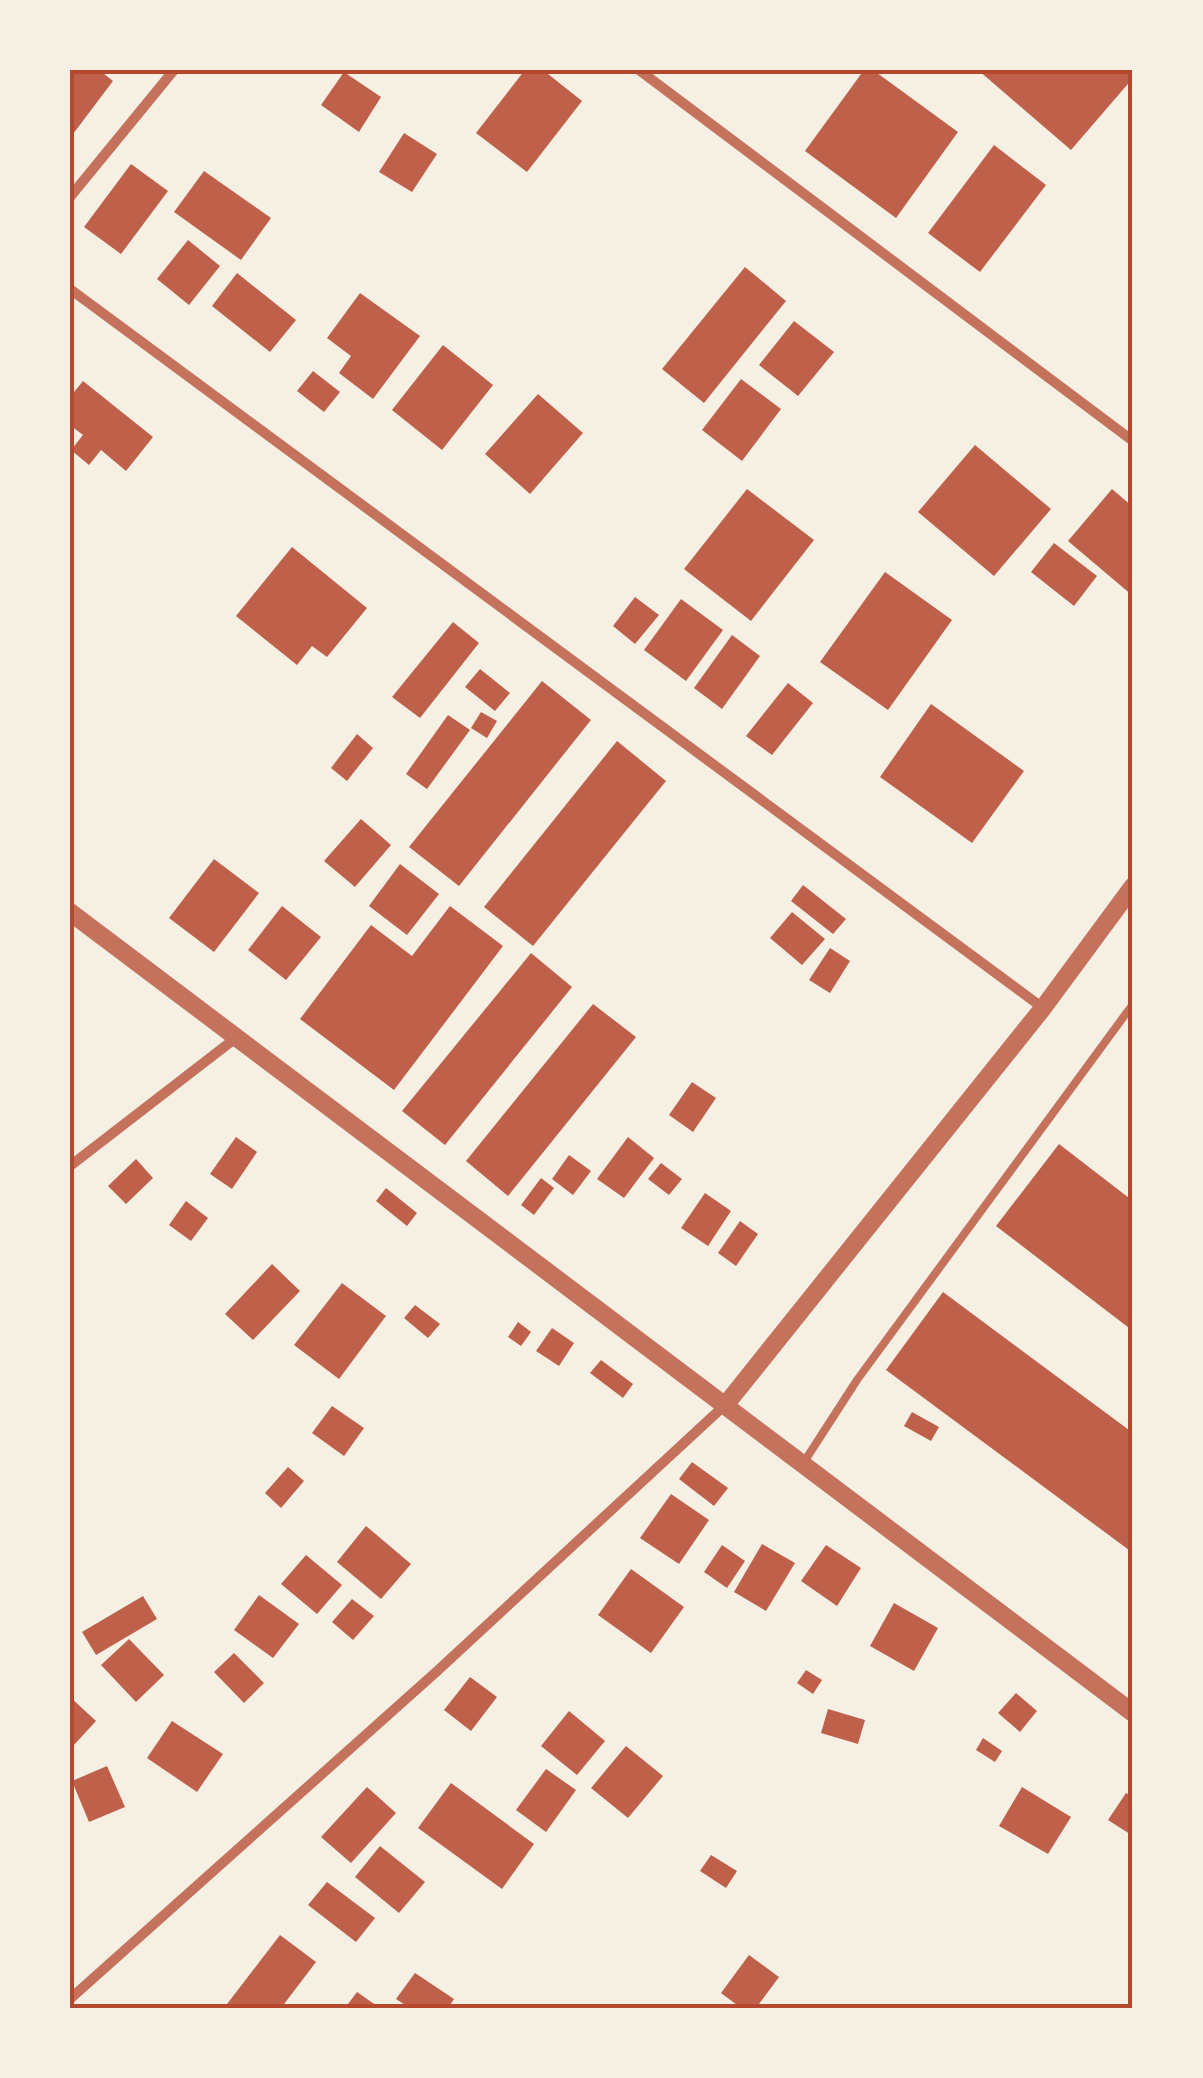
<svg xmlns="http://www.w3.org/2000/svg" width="1203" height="2078" font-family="Georgia,serif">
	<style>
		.building { fill: #bf614a }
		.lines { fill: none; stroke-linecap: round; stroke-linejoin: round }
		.service { stroke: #c5725c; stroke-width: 8 }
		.minor { stroke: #c5725c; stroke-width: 10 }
		.tertiary { stroke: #c5725c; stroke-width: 18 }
		.neatline { fill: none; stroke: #b5482f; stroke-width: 4 }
	</style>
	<rect width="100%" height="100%" fill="#f6efe4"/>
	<g class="building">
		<polygon points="70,70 99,70 113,81 70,138"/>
		<polygon points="525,70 543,70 582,101 527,172 476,133"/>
		<polygon points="864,70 873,70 958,132 896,218 805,151"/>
		<polygon points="978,70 1133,70 1133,78 1071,150"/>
		<polygon points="344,72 381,97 359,132 321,105"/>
		<polygon points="404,133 437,154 412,192 379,172"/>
		<polygon points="994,145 1046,185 980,272 928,233"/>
		<polygon points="131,164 168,191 121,254 84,227"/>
		<polygon points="204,171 271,218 241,260 174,212"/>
		<polygon points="188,240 220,266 189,305 157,279"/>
		<polygon points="745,267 786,301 704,403 662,369"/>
		<polygon points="237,273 296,320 270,352 212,306"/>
		<polygon points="360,293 420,336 373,399 339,373 351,356 327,338"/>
		<polygon points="794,321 834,352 798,396 759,365"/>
		<polygon points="443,345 493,385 442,450 392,410"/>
		<polygon points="313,371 340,392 324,412 297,391"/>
		<polygon points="741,379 781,409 742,461 702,430"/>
		<polygon points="83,381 153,437 126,471 101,450 89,465 71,450 83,435 70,425 70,397"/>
		<polygon points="538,394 583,433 530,494 485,454"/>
		<polygon points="975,445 1051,509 994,576 918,512"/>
		<polygon points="747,489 814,540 751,621 684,569"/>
		<polygon points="1112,489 1133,507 1133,596 1068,541"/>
		<polygon points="1054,543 1097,576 1074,606 1031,572"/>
		<polygon points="292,547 367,608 327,657 312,646 297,665 236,616"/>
		<polygon points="885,572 952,620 888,710 820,662"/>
		<polygon points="635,597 659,615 635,644 613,626"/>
		<polygon points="681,599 723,630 686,681 644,650"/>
		<polygon points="453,622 479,643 420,718 392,697"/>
		<polygon points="732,635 760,656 722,709 694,688"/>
		<polygon points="480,669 510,693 495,711 465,687"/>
		<polygon points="542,681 591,720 459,886 409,847"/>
		<polygon points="788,683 813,703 772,755 746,736"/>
		<polygon points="931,704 1024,771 972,843 880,777"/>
		<polygon points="481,712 497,721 487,738 471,728"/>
		<polygon points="448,715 470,730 427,789 406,774"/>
		<polygon points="357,734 373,748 347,781 331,768"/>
		<polygon points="617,741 666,781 533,946 484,907"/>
		<polygon points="361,819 391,845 355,887 324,861"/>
		<polygon points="214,859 259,893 214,952 169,918"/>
		<polygon points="400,864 439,894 407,935 369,906"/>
		<polygon points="803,885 846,919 833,934 791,901"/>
		<polygon points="282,906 321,937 286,980 248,950"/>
		<polygon points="450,906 503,946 394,1090 300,1019 371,925 412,956"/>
		<polygon points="792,912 825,939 802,965 770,938"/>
		<polygon points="830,948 850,961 830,993 809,980"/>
		<polygon points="531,953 572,987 445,1145 402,1111"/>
		<polygon points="593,1004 636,1037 508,1196 466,1161"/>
		<polygon points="692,1082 716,1098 693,1132 669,1115"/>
		<polygon points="236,1137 257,1152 232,1189 210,1174"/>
		<polygon points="628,1137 654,1158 624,1198 597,1179"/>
		<polygon points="1059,1144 1133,1201 1133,1331 996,1226"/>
		<polygon points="569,1155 591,1171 573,1195 552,1179"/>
		<polygon points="136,1159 153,1178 126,1204 108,1186"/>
		<polygon points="661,1163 682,1179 669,1195 648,1179"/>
		<polygon points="541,1178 554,1188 534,1215 521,1205"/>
		<polygon points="386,1188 417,1213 407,1226 376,1201"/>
		<polygon points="705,1193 731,1211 708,1246 681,1228"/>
		<polygon points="186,1201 208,1218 191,1241 169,1225"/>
		<polygon points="740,1221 758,1234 736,1266 718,1253"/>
		<polygon points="272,1264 300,1291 253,1340 225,1314"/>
		<polygon points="342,1283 386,1316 339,1379 294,1345"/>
		<polygon points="943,1292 1133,1433 1133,1553 886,1370"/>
		<polygon points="415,1305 440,1324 428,1338 404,1318"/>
		<polygon points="518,1322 531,1332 521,1346 508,1337"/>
		<polygon points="552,1328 574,1343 559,1366 536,1351"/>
		<polygon points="601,1360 633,1384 623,1398 590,1373"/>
		<polygon points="332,1406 364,1428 344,1456 312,1433"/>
		<polygon points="912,1412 939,1427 931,1441 904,1426"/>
		<polygon points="692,1462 728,1488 714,1506 679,1479"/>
		<polygon points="288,1467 304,1481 281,1508 265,1493"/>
		<polygon points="671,1494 709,1520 679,1564 640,1538"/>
		<polygon points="366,1526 411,1564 381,1599 337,1562"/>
		<polygon points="762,1544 795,1563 766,1611 734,1592"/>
		<polygon points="722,1545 745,1561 727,1588 704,1572"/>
		<polygon points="826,1545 861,1568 837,1606 801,1581"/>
		<polygon points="306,1555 342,1585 317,1614 281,1584"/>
		<polygon points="631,1569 684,1607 651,1653 598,1615"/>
		<polygon points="259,1595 299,1624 273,1658 234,1630"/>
		<polygon points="143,1596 157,1619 96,1655 82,1632"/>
		<polygon points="352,1599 374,1616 353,1640 332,1622"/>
		<polygon points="894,1603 938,1628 914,1671 870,1646"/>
		<polygon points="129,1639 164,1675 136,1702 101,1665"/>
		<polygon points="234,1653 264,1683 244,1703 214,1672"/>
		<polygon points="806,1670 822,1680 813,1694 797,1683"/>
		<polygon points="470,1677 497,1697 471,1731 444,1710"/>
		<polygon points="1016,1693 1037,1711 1020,1732 998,1713"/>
		<polygon points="70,1697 96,1721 73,1746 70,1744"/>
		<polygon points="828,1709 865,1720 858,1744 821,1733"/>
		<polygon points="569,1711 605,1741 577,1775 541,1746"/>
		<polygon points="172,1721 223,1754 197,1792 147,1758"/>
		<polygon points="983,1738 1002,1751 995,1762 976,1750"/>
		<polygon points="626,1746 663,1776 628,1818 591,1788"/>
		<polygon points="107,1766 125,1807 89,1822 72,1781"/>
		<polygon points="546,1769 576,1790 546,1832 516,1810"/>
		<polygon points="451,1783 534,1844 502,1889 418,1828"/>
		<polygon points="367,1787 396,1813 351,1863 321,1837"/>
		<polygon points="1022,1787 1071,1817 1048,1854 999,1826"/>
		<polygon points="1126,1793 1133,1797 1133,1836 1108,1820"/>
		<polygon points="380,1846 425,1882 399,1913 355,1877"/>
		<polygon points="711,1855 737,1871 726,1888 700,1871"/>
		<polygon points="327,1882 375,1918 356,1942 308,1905"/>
		<polygon points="280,1935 316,1962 281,2008 224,2008"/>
		<polygon points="749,1955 779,1977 756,2008 741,2008 721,1993"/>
		<polygon points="415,1973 454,1999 448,2008 410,2008 396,1999"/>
		<polygon points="357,1992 380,2008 345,2008"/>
	</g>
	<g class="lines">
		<polyline class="service" points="804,1462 857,1380 1133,1004"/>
		<g class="minor">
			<polyline points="639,70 1133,441"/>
			<polyline points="70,197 174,70"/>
			<polyline points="70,289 1043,1008"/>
			<polyline points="70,1166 237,1037"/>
			<polyline points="70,1999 435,1673 725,1405"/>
		</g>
		<g class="tertiary">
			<polyline points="70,912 1133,1713"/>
			<polyline points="727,1403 1043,1008 1133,886"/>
		</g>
	</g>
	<rect width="1203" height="2078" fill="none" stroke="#f6efe4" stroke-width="145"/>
	<rect x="72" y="72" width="1058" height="1934" class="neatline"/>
</svg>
